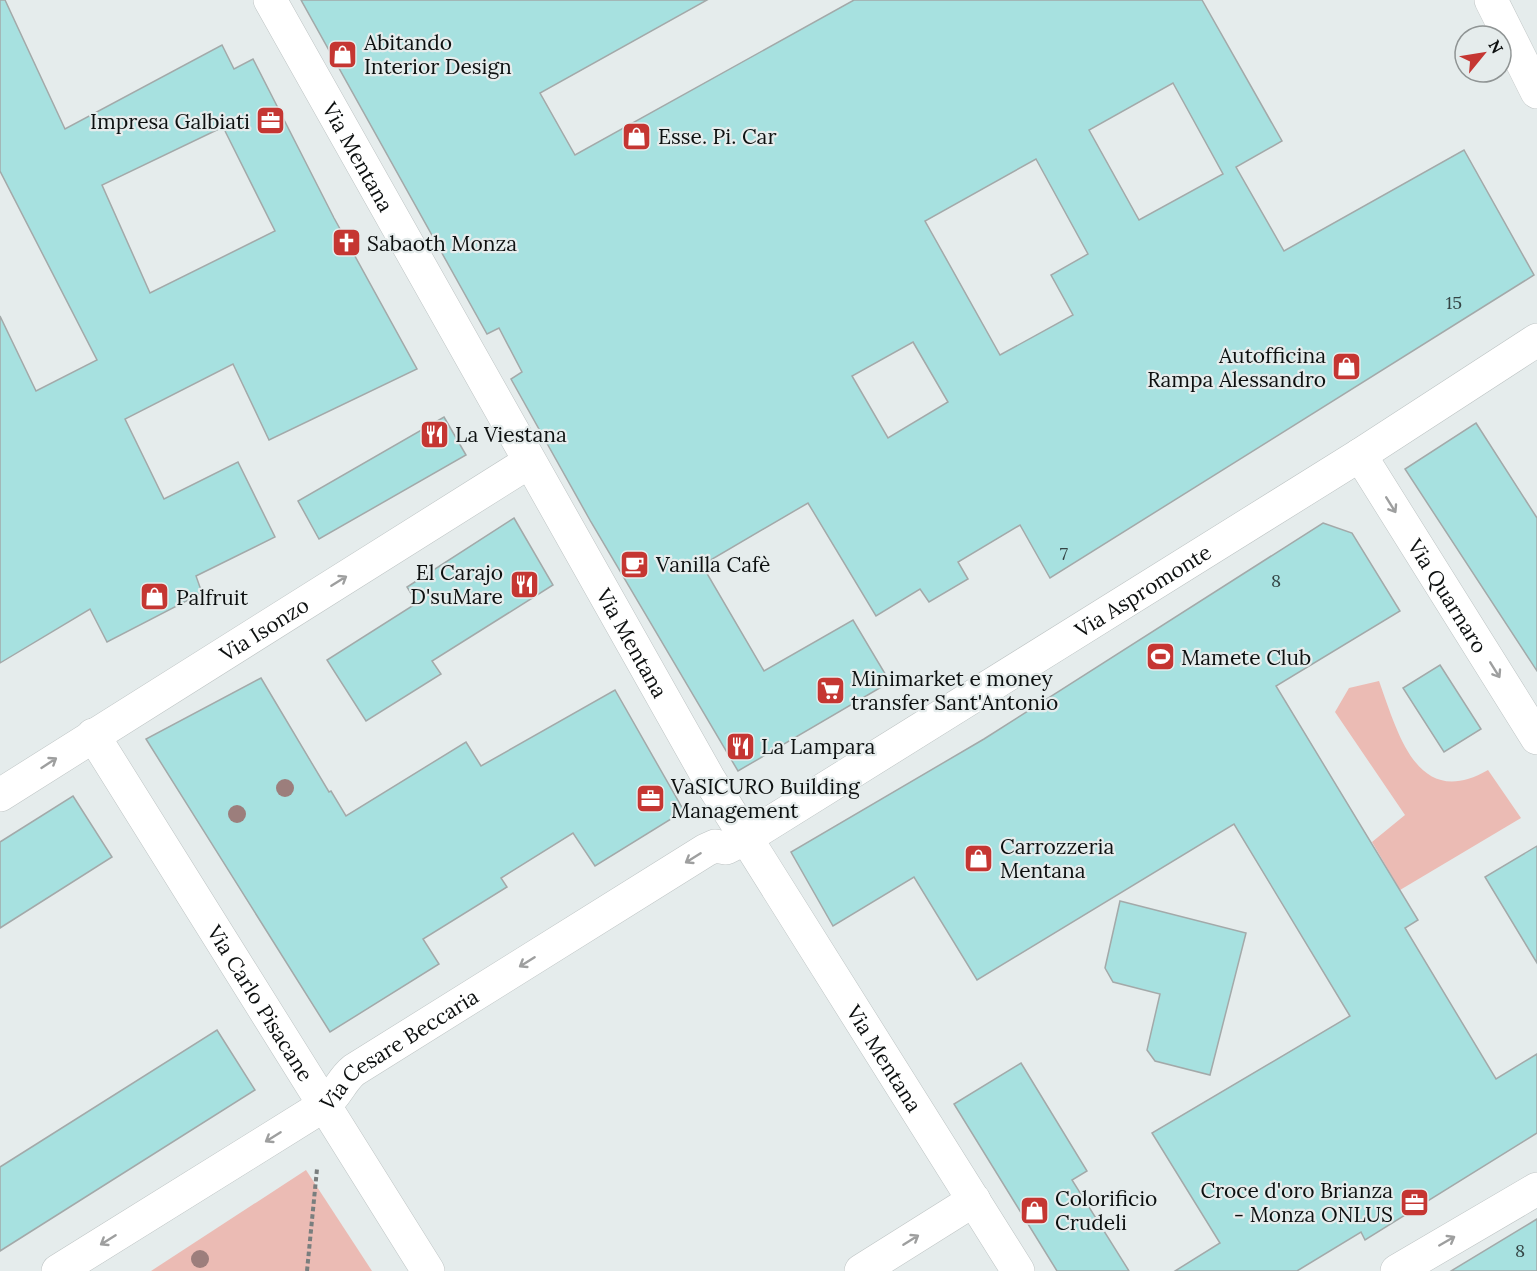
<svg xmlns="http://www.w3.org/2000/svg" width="1537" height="1271" font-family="Lora,serif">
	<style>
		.green { fill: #ebbbb4 }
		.building { fill: #a7e1e0; stroke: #a3a9a9; stroke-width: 1.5; fill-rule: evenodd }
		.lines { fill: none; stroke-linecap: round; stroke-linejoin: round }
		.minor-casing { stroke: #bec4c4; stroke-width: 34 }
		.path { stroke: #797e7e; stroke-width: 4; stroke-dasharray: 4.5 3; stroke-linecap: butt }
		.minor { stroke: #fff; stroke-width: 33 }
		.tree { fill: #9c7e7c }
		.oneway { stroke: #9e9f9f }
		.labels { text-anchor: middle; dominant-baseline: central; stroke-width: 4.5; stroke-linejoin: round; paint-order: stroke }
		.number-label { font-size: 18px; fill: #344444 }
		.poi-label { font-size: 21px; fill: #0d1010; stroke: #e5ecec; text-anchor: start }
		.street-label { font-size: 21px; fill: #0d1010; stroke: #e5ecec }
	</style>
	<rect width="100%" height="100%" fill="#e5ecec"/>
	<g class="green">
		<path d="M1379 681C1398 733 1417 811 1488 770L1521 818 1400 890 1372 842 1405 815 1335 712 1349 688Z"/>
		<polygon points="306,1170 372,1271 151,1271"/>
	</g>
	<g class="building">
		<path d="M0 0H5L65 129 222 45 234 69 253 59 334 218 417 369 269 440 233 364 125 419 164 499 238 462 275 537 196 576 202 593 107 642 90 609 0 663V316L36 391 97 360 0 171ZM223 127 275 231 150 293 102 185Z"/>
		<path d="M301 0H707L540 93 575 155 854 0H1202L1282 141 1236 167 1284 251 1464 150 1534 275 1050 578 1020 525 958 562 968 579 929 602 920 589 876 616 808 503 702 565 764 671 853 620 890 682 738 771 591 522 511 379 522 372 499 328 487 334ZM1173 83 1223 174 1139 220 1089 130ZM1036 159 1088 254 1051 275 1073 315 1000 355 925 221ZM913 342 948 402 888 438 852 376Z"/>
		<polygon points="444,417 466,455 319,539 298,501"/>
		<polygon points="1476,423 1537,518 1537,671 1405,469"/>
		<polygon points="514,518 553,585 432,661 441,674 366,721 327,660 417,603 407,587"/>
		<polygon points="1323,523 1352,533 1400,611 1276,686 1418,920 1405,928 1496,1079 1537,1054 1537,1133 1365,1240 1361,1232 1297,1271 1175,1271 1220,1243 1152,1133 1350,1016 1234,824 977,980 914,877 833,926 791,852 984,739"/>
		<polygon points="1440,665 1481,729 1444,752 1403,688"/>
		<polygon points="261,678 329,792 331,791 346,816 466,742 481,766 615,690 684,811 595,866 573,833 501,878 507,887 423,939 439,964 330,1032 146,739"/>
		<polygon points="73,796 112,857 0,928 0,842"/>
		<polygon points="1537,846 1537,963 1485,877"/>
		<polygon points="1120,901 1246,933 1210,1075 1155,1061 1147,1050 1160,994 1113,982 1105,968"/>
		<polygon points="217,1030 255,1090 0,1251 0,1167"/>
		<polygon points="1021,1063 1087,1171 1072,1180 1129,1271 1057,1271 954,1104"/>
		<polygon points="1537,1219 1537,1271 1451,1271"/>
	</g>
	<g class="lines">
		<defs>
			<g id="minor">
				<path id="s1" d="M270 0 709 779 1018 1271"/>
				<polyline points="1491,0 1537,92"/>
				<path id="s2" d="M1360 455 1537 738"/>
				<path id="s3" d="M93 735 428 1271"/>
				<path id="s4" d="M0 795 529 462"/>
				<path id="s5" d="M58 1271 323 1106C337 1096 341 1080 354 1070L706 850 715 846 726 848 746 838 1360 455 1537 340"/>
				<polyline points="861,1271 974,1200"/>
				<polyline points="1397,1271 1537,1189"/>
			</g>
		</defs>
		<use href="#minor" class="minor-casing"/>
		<polyline class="path" points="307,1271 317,1169"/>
		<use href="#minor" class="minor"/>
	</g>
	<g class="tree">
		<circle cx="285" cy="788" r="9"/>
		<circle cx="237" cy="814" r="9"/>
		<circle cx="200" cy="1259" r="9"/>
	</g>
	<defs><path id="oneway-shaft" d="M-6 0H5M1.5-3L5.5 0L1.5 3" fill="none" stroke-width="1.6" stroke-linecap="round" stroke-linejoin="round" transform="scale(1.5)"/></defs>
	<g class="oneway">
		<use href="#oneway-shaft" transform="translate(1391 505) rotate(58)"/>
		<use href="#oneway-shaft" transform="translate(339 581) rotate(-32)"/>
		<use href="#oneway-shaft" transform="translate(1495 670) rotate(58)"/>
		<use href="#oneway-shaft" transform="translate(49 763) rotate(-33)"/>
		<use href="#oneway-shaft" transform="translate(693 858) rotate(148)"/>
		<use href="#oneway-shaft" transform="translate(527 962) rotate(148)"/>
		<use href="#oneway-shaft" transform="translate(273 1137) rotate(148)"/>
		<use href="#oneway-shaft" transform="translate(108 1240) rotate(148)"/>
		<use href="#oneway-shaft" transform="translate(911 1240) rotate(-32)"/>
		<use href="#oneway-shaft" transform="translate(1447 1241) rotate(-30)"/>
	</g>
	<defs>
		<symbol id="shop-square" viewBox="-11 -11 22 22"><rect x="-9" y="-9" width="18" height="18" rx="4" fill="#c53632" stroke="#e5ecec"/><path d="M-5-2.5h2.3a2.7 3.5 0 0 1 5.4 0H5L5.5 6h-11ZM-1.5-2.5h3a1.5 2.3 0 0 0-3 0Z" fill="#fff"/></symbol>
		<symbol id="office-square" viewBox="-11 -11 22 22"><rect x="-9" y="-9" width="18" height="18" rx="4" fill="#c53632" stroke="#e5ecec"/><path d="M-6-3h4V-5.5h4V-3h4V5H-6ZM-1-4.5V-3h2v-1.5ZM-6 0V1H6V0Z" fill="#fff"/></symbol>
		<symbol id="church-square" viewBox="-11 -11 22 22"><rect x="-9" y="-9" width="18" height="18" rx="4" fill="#c53632" stroke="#e5ecec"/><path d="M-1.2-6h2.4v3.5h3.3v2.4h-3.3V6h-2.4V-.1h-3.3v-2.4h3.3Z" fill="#fff"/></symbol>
		<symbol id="restaurant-square" viewBox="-11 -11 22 22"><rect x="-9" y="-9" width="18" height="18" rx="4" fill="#c53632" stroke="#e5ecec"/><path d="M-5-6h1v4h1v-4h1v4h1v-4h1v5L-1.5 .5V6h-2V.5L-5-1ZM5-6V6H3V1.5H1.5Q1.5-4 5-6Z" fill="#fff"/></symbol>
		<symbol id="cafe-square" viewBox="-11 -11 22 22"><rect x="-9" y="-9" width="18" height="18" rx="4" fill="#c53632" stroke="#e5ecec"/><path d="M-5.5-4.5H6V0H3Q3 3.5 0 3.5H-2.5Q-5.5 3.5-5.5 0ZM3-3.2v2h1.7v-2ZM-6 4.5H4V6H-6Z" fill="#fff"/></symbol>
		<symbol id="stadium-square" viewBox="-11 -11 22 22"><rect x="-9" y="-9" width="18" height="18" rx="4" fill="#c53632" stroke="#e5ecec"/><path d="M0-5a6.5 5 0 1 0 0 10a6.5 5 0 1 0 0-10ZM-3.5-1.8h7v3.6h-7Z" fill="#fff"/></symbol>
		<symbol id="supermarket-square" viewBox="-11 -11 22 22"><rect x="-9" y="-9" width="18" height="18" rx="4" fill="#c53632" stroke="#e5ecec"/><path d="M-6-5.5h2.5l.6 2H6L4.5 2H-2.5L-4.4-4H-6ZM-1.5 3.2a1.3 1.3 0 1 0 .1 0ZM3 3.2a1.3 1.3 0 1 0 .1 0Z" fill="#fff"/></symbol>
	</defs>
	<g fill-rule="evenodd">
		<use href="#shop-square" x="326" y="38" width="33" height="33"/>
		<use href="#office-square" x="254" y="104" width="33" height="33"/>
		<use href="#shop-square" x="620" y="120" width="33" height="33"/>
		<use href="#church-square" x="330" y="226" width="33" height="33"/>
		<use href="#shop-square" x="1330" y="350" width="33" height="33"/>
		<use href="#restaurant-square" x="418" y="418" width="33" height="33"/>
		<use href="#cafe-square" x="618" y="548" width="33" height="33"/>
		<use href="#restaurant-square" x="508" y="568" width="33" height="33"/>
		<use href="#shop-square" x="138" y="580" width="33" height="33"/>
		<use href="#stadium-square" x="1144" y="640" width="33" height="33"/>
		<use href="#supermarket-square" x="814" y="674" width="33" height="33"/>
		<use href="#restaurant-square" x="724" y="730" width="33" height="33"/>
		<use href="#office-square" x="634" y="782" width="33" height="33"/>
		<use href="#shop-square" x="962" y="842" width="33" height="33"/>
		<use href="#office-square" x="1398" y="1186" width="33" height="33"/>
		<use href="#shop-square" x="1018" y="1194" width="33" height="33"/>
	</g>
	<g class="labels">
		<g class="number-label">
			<text x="1454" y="302">15</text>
			<text x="1064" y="553">7</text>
			<text x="1276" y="580">8</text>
			<text x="1520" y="1250">8</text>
		</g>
		<g class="poi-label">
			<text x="364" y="42">Abitando<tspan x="364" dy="24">Interior Design</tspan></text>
			<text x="250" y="121" text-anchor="end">Impresa Galbiati</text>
			<text x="658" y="136">Esse. Pi. Car</text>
			<text x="367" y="243">Sabaoth Monza</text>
			<text x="1326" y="355" text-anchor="end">Autofficina<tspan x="1326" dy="24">Rampa Alessandro</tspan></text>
			<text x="455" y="434">La Viestana</text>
			<text x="656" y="564">Vanilla Cafè</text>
			<text x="503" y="572" text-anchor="end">El Carajo<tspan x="503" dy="24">D'suMare</tspan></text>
			<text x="176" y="597">Palfruit</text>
			<text x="1181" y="657">Mamete Club</text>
			<text x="851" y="678">Minimarket e money<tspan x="851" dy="24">transfer Sant'Antonio</tspan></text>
			<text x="761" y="746">La Lampara</text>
			<text x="671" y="786">VaSICURO Building<tspan x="671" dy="24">Management</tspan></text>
			<text x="1000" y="846">Carrozzeria<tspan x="1000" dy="24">Mentana</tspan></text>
			<text x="1393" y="1190" text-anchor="end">Croce d'oro Brianza<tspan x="1393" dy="24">- Monza ONLUS</tspan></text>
			<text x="1055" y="1198">Colorificio<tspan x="1055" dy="24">Crudeli</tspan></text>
		</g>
		<g class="street-label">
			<text stroke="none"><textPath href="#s1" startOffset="180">Via Mentana</textPath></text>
			<text stroke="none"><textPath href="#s5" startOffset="1286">Via Aspromonte</textPath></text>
			<text stroke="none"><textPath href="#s2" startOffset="166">Via Quarnaro</textPath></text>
			<text stroke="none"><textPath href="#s4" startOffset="312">Via Isonzo</textPath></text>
			<text stroke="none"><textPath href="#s1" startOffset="738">Via Mentana</textPath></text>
			<text stroke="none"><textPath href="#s3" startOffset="316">Via Carlo Pisacane</textPath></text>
			<text stroke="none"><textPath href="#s5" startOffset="408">Via Cesare Beccaria</textPath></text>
			<text stroke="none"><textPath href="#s1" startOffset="1224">Via Mentana</textPath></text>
		</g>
	</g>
	<g transform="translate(1483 54) rotate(60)"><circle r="28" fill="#e5ecec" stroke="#8f9494" stroke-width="1.5"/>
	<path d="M0-4.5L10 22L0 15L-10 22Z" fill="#c53632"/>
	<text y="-9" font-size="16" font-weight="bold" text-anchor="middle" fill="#0d1010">N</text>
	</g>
</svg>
